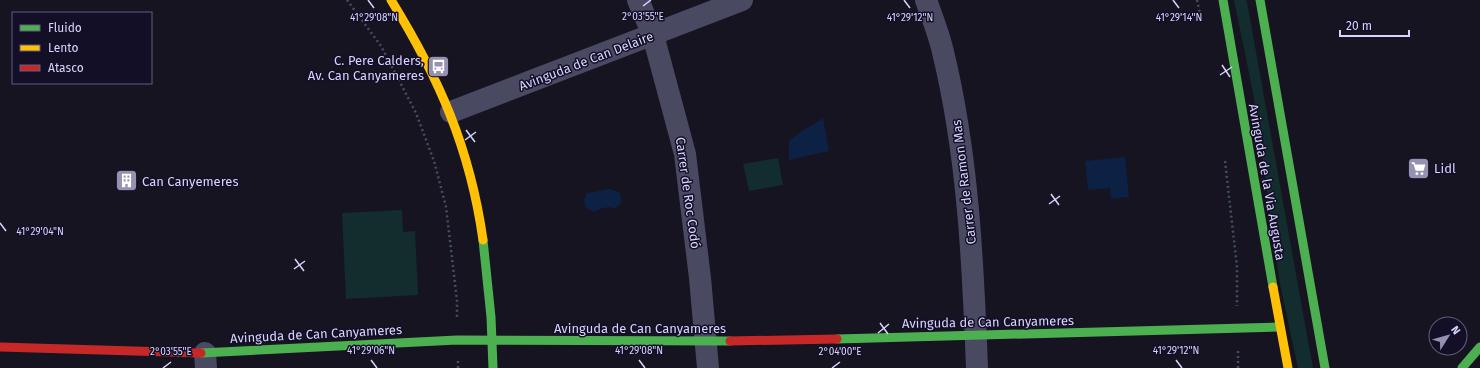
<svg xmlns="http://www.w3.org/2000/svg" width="1480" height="368" font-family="'Fira Sans',sans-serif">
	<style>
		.green { fill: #132c2d }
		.water { fill: #0d2144 }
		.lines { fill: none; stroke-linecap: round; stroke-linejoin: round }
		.path { stroke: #44505f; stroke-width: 2.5; stroke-dasharray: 2 3; stroke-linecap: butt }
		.street { stroke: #4a4962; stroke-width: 22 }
		.fast { stroke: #4caf50; stroke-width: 9 }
		.slow { stroke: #ffc107; stroke-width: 9 }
		.jam { stroke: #c62828; stroke-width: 9 }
		.ticks { fill: none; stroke: #d9d4ff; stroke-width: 1.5 }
		.labels { text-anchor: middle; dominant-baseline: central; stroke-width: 3; stroke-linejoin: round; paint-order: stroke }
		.poi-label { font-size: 13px; fill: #d9d4ff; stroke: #130f26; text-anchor: start }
		.street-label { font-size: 13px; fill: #d9d4ff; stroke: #130f26 }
		.ticks-label { font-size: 10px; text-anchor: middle; fill: #d9d4ff; stroke: #130f26; stroke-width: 3; stroke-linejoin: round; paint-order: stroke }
	</style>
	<rect width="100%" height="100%" fill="#161421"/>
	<g class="green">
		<polygon points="1234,0 1246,0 1247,2 1313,368 1298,368 1280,284 1254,98"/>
		<polygon points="778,158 783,185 749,191 743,164"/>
		<polygon points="402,210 403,232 415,231 418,295 346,299 342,213"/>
	</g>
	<g class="water">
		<polygon points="823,118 829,151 789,160 789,141 802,131"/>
		<polygon points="1125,157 1129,197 1111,199 1110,188 1088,190 1085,161"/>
		<path d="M610 189 620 193 622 202C613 213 614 205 604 208 601 208 597 211 594 212L585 207 584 199 587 193Z"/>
	</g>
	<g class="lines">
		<g class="path">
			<polyline points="347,0 381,46 416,113 434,161 446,207 457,301 457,318"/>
			<polyline points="1197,0 1201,18"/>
			<polyline points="1225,161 1237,267 1237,306"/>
			<polyline points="1238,351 1238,368"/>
			<polyline points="458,361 458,368"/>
		</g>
		<g class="street">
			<polyline points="638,0 653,35 685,154 700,278 708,368"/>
			<path d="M926 0C932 17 939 34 943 52 968 155 973 262 977 368"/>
			<polyline points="451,112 742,0"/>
			<polyline points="205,353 206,368"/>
		</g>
		<g class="fast">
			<polyline points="1223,0 1273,287"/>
			<polyline points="1260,0 1325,368"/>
			<polyline points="483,240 491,317 493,368"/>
			<polyline points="837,339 1280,327"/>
			<polyline points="201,353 457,340 730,341"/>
			<polyline points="1462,368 1480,347"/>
		</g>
		<g class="slow">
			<path d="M391 0C439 78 470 148 483 240"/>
			<polyline points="1273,287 1288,368"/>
		</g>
		<g class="jam">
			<polyline points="730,341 837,339"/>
			<polyline points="0,347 201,353"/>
		</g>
	</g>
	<path class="ticks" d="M368 0 374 8M904 0 910 8M1173 0 1179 8M643 6 651 0M1222 65 1230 77M1220 75 1232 67M466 130 475 142M465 140 476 132M1051 194 1059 205M1049 204 1060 196M0 223 6 231M295 259 304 271M294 269 305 261M880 323 888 334M878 333 889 324M371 360 377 368M639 360 645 368M1176 360 1182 368M163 368 171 362M832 368 840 362"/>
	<defs>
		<symbol id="bus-square" viewBox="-11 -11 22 22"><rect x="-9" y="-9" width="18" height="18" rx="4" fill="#9591b1" stroke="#130f26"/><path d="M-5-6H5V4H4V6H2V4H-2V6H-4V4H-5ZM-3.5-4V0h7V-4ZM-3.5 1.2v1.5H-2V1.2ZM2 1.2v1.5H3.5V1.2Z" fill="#fff"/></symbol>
		<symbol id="supermarket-square" viewBox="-11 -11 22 22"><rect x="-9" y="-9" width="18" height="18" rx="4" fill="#9591b1" stroke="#130f26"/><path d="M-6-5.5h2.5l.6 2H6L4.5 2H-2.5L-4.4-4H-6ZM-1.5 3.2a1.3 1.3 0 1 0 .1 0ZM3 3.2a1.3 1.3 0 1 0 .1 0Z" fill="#fff"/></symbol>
		<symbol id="building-square" viewBox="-11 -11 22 22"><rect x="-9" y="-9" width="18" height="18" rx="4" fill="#9591b1" stroke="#130f26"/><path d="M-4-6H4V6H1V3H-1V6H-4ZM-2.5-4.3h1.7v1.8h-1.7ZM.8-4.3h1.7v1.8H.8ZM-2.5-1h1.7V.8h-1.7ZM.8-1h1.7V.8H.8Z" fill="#fff"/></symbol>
	</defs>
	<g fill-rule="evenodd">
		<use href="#bus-square" x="426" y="54" width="25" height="25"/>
		<use href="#supermarket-square" x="1406" y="156" width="25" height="25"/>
		<use href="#building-square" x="114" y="168" width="25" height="25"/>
	</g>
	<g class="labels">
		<g class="poi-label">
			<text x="424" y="60" text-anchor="end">C. Pere Calders,<tspan x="424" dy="15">Av. Can Canyameres</tspan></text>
			<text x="1434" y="168">Lidl</text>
			<text x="142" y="181">Can Canyemeres</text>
		</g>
		<g class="street-label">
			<text transform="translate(586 61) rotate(-21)">Avinguda de Can Delaire</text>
			<text transform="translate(964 182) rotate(-97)">Carrer de Ramon Mas</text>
			<text transform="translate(1267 182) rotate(80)">Avinguda de la Via Augusta</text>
			<text transform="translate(688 193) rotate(82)">Carrer de Roc Codó</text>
			<text transform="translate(988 322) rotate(-1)">Avinguda de Can Canyameres</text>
			<text x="640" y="328">Avinguda de Can Canyameres</text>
			<text transform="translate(316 334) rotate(-3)">Avinguda de Can Canyameres</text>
		</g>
	</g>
	<g class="ticks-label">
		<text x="643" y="20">2°03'55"E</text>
		<text x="374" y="21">41°29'08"N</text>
		<text x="910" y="21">41°29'12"N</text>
		<text x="1179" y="21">41°29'14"N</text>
		<text x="40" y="235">41°29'04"N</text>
		<text x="371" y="354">41°29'06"N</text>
		<text x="639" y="354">41°29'08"N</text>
		<text x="1176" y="354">41°29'12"N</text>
		<text x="171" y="355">2°03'55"E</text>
		<text x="840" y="355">2°04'00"E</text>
	</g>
	<rect x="12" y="12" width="140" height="72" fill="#130f26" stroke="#625e7d"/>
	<rect x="20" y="25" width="20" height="6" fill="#4caf50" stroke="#625e7d"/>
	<text x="48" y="32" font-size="12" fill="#d9d4ff">Fluido</text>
	<rect x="20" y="45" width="20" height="6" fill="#ffc107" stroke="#625e7d"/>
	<text x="48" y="52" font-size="12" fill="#d9d4ff">Lento</text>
	<rect x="20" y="65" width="20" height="6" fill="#c62828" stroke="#625e7d"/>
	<text x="48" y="72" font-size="12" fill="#d9d4ff">Atasco</text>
	<g transform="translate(1448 336) rotate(53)"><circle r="19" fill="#130f26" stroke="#625e7d"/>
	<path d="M0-3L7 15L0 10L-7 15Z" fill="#9591b1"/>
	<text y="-6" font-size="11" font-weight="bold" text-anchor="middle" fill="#d9d4ff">N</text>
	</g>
	<path d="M1340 30v6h69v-6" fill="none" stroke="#d9d4ff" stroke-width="2"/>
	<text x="1346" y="30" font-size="12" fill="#d9d4ff" stroke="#130f26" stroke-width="3" paint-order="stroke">20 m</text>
</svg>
